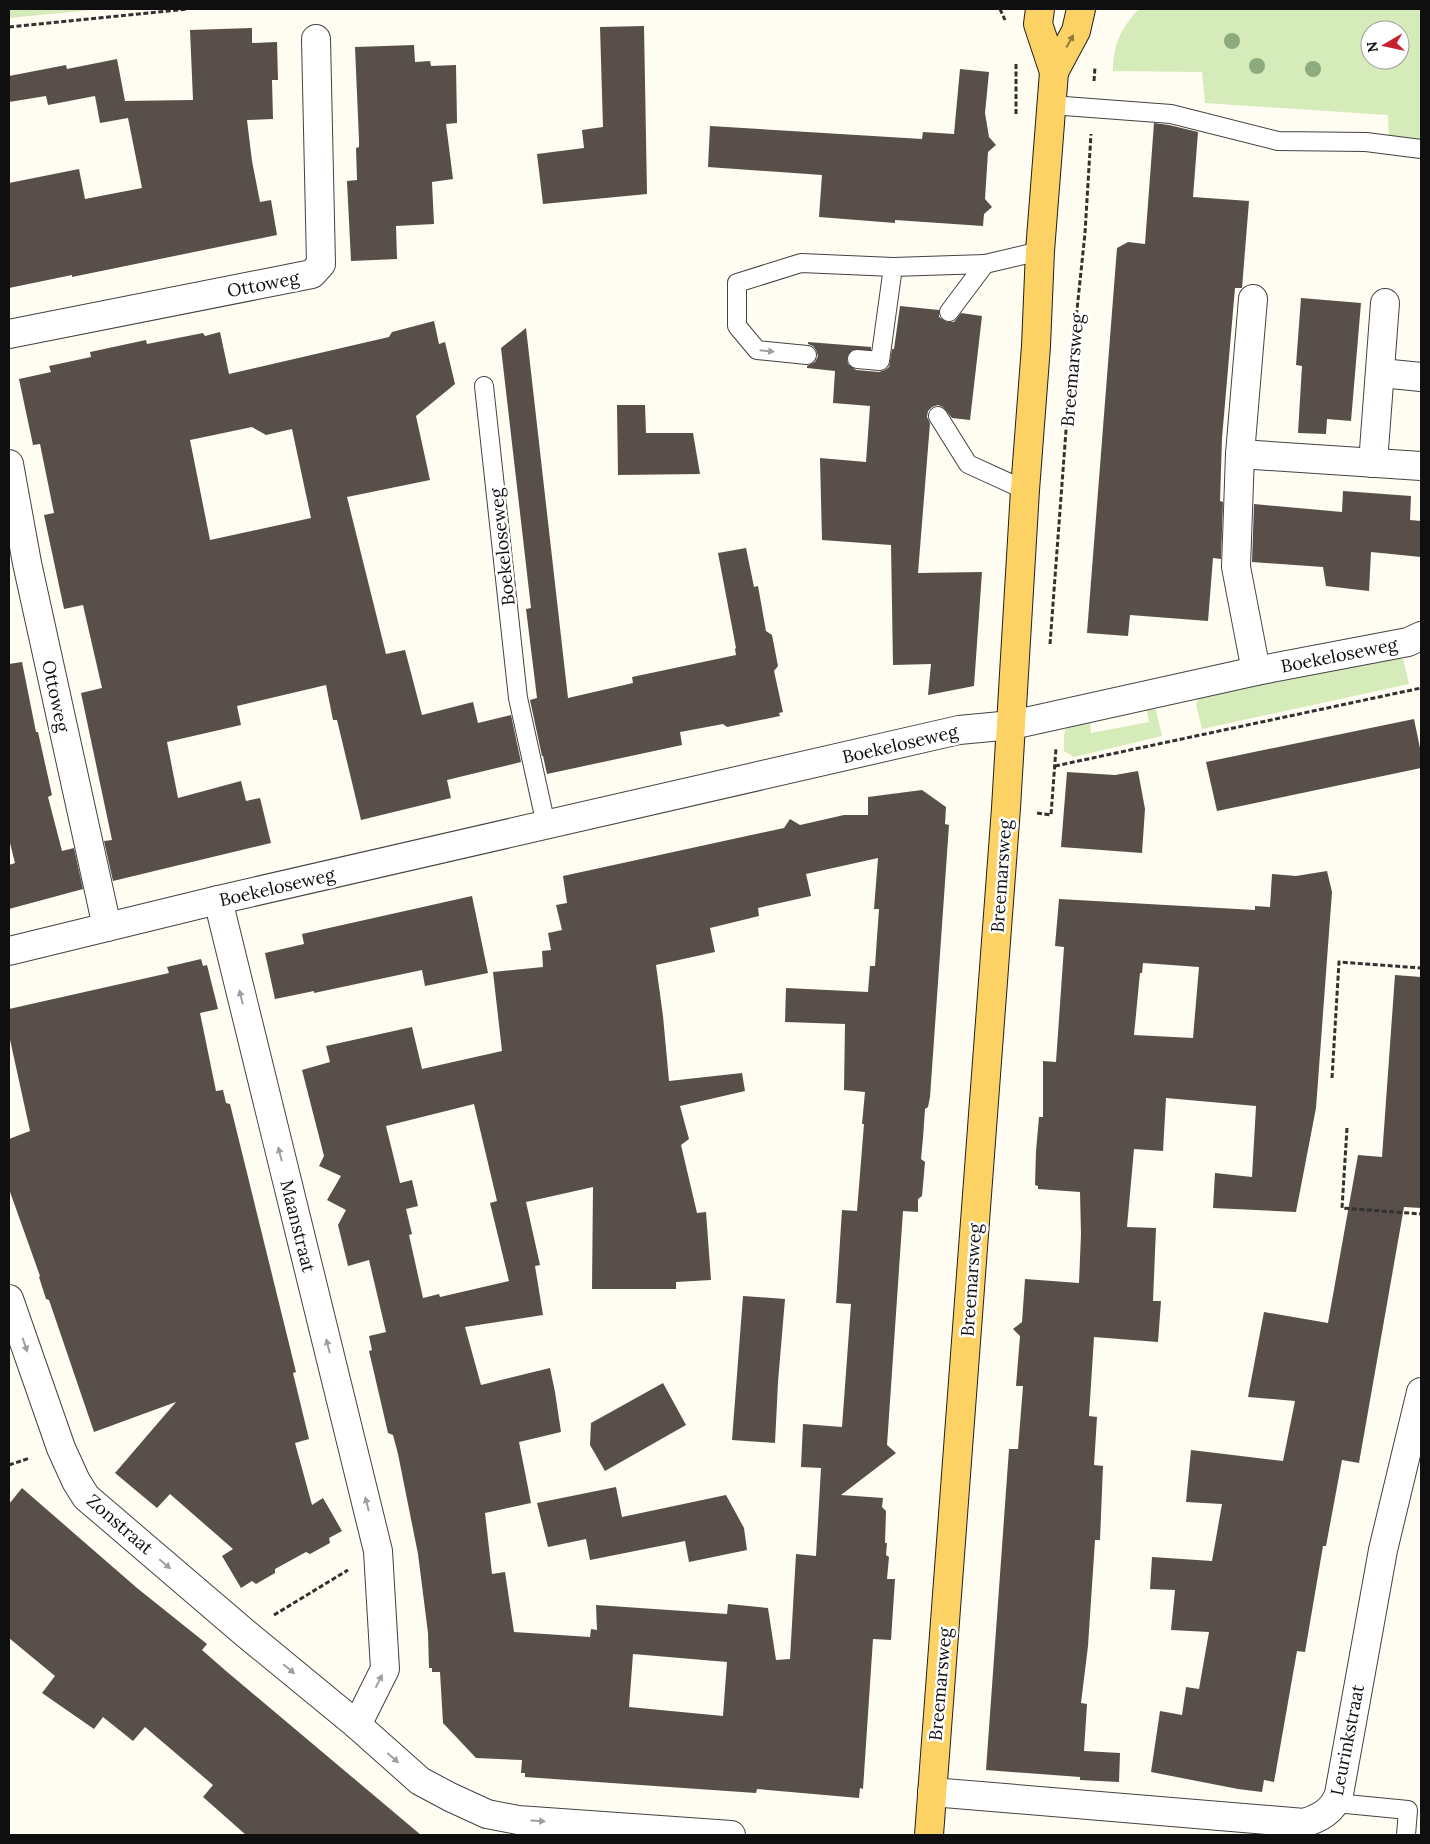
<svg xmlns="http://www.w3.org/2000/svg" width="1430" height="1844" font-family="Lora,serif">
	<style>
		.green { fill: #d5ebb9; fill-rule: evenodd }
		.building { fill: #584f4b; fill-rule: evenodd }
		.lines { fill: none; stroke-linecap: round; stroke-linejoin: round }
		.service-casing { stroke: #424242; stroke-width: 20 }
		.minor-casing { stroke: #424242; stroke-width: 30 }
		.primary-casing { stroke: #202020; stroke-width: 30 }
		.path { stroke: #313131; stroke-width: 3; stroke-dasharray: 5 2.5; stroke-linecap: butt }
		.service { stroke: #fff; stroke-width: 18 }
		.minor { stroke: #fff; stroke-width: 28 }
		.primary { stroke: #fcd264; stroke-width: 28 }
		.tree { fill: #8dab7c }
		.oneway { fill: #917a3e }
		.oneway2 { fill: #9f9f9f }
		.labels { text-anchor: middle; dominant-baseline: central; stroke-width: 5; stroke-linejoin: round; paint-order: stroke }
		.street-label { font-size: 18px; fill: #0f0f0f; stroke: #fff }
	</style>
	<rect width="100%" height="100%" fill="#fffcf1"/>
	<g class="green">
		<polygon points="9,9 102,9 9,18"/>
		<path d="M1139 9H1421V141L1389 139 1388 115 1205 103 1202 72 1113 71C1113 45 1121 28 1139 9ZM1370 30H1400V60H1370Z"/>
		<polygon points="1395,658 1403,659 1409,684 1202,729 1196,704 1199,697"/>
		<polygon points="1146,708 1156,710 1162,736 1074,757 1064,751 1064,735 1067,724 1090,720 1091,733 1149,722"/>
	</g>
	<g class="building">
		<polygon points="644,26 647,194 543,204 537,154 584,148 582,130 603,127 600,27"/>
		<polygon points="252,28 252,43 277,42 278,80 272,80 273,119 247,120 252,161 260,202 271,200 277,235 72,277 72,275 9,288 9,183 79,169 85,199 142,188 128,118 100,123 95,96 48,105 46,96 9,102 9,76 66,65 67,69 117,59 125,101 193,100 190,30"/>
		<polygon points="414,45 415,62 430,61 431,66 456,65 457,123 446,124 453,179 432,182 434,224 396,226 397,259 351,261 347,181 357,180 356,148 359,147 359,140 355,47"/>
		<polygon points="960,69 989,72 985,113 989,137 996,145 988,152 985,199 992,207 984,214 983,226 895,220 895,223 819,217 822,175 708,167 710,126 922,139 923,132 954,134"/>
		<polygon points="1154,123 1169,125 1198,132 1193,197 1249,201 1242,288 1235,288 1222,438 1220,501 1223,502 1221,559 1213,558 1208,621 1130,615 1128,636 1087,633 1117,248 1128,242 1145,244"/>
		<polygon points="1301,298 1361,303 1351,421 1327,419 1326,434 1298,433 1302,366 1296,365"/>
		<polygon points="900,306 939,310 939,317 947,322 954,322 961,313 982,316 970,420 952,418 943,407 938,405 932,407 928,411 927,417 930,423 918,573 982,572 974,686 928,695 931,664 893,665 891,545 822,540 820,458 866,462 870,406 833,403 835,371 807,368 807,366 815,362 818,356 816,350 813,346 808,344 808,342 871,347 871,350 852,350 847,358 848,364 856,370 879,372 885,370 889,367 892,349 894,349"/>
		<path d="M434 321 439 344 445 342 455 384 416 416 430 480 347 497 386 654 405 650 422 715 473 702 478 723 511 715 521 762 447 780 451 798 361 820 337 720H333L326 685 237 706 241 725 167 742 178 798 241 781 246 801 260 798 271 843 113 881 104 841 112 840 81 693 102 688 83 605 64 609 44 515 54 513 40 444 33 445 19 379 51 372 49 366 91 357 90 352 146 340 147 344 203 333 205 336 220 332 229 374 389 337 392 332ZM252 427 266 435 292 429 311 518 210 540 190 440Z"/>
		<polygon points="526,328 568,698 633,683 632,677 736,655 735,649 736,648 718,553 746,548 754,587 758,586 766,631 772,635 778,666 774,671 783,712 779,713 780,716 727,727 723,724 680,732 682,745 547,774 543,756 542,756 530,700 537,698 526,609 531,608 501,348"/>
		<polygon points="617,405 645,405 646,433 693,433 700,474 618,475"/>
		<polygon points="1343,491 1411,496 1410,520 1421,521 1421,557 1371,552 1369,591 1326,586 1323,567 1252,562 1254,504 1342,512"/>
		<polygon points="22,662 36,732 38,732 52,795 48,797 62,851 74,848 83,889 9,909 9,865 15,863 9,839 9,664"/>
		<polygon points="1414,719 1421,753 1421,768 1217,811 1206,762"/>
		<polygon points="1138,771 1145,809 1142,853 1061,847 1067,772 1115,775"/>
		<path d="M922 790 946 807 945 824 949 825 930 1097 928 1107 925 1109 923 1138 921 1159 925 1162 922 1196 918 1199V1212L903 1211 887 1445 896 1453 841 1495 883 1498 882 1507 886 1511 885 1543H887L886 1555 889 1557 887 1579H895L891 1640 873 1639 863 1789 860 1788 859 1798 757 1789 756 1793 525 1777V1773H521L522 1760 476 1758 443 1723 440 1672H432V1668H429L428 1633 418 1554 398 1454 393 1435 388 1433 369 1351 372 1350 369 1336 386 1332 369 1260 348 1266 338 1225 346 1210 327 1200 341 1176 319 1166 324 1156 302 1070 330 1062 326 1046 412 1027 422 1069 502 1051 493 972 543 967 542 951 551 950 548 933 562 930 556 905 567 903 563 876 784 828 790 819 800 825 844 815H868V797ZM878 858 874 909H879L875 966H870L868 992 786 988 785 1022 845 1024 844 1090 865 1092 862 1124H864L857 1211 842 1210 836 1303 851 1304 842 1427 803 1424 801 1467 821 1468 816 1556 796 1554 790 1659 776 1660 768 1608 728 1604 727 1614 596 1605 597 1630 591 1629 590 1637 514 1632 505 1572 492 1574 485 1513 531 1503 519 1442 561 1432 555 1392 550 1368 481 1385 465 1327 543 1315 535 1266 540 1265 526 1202 593 1187 592 1289H676V1282L711 1280 706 1212 697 1213 681 1145 689 1139 680 1106 745 1091 742 1073 669 1081 663 1016 656 965 715 952 710 928 759 916 758 908 811 896 806 874ZM474 1104 497 1201 490 1203 509 1281 440 1297 439 1294 423 1298 409 1235 412 1234 406 1209 418 1206 412 1180 400 1183 386 1126ZM633 1654 727 1662 723 1716 629 1707Z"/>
		<path d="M1327 871 1332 892 1316 1108 1296 1212 1213 1208 1215 1173 1252 1177 1256 1106 1166 1098 1163 1151 1134 1149 1127 1227 1156 1228 1153 1301H1161L1158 1342 1094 1337 1089 1416 1097 1417 1094 1465 1103 1466 1100 1540H1095L1088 1646 1081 1703 1087 1704 1084 1751 1120 1753 1119 1782 1080 1780V1777L986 1770 1009 1449H1018L1023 1386H1016L1020 1336 1013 1329 1022 1322 1025 1279 1079 1283 1081 1234 1080 1192 1038 1189V1186L1035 1185 1036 1151 1039 1117H1043V1061L1056 1062 1064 947 1055 946 1059 899 1255 910V906L1270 907 1272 874 1296 876ZM1143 963 1199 967 1193 1038 1134 1035 1140 973H1142Z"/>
		<polygon points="472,896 488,973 425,986 422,970 314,993 314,991 275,999 265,953 304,944 302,934"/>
		<polygon points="201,959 203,966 207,965 218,1009 200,1013 216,1091 223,1090 226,1103 230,1104 296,1372 293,1373 309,1439 295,1443 312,1505 323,1498 342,1531 329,1538 330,1543 319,1549 310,1554 306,1552 275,1569 275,1573 256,1584 252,1581 241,1588 222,1556 233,1549 170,1494 157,1508 115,1473 176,1402 94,1432 49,1300 46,1299 39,1277 40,1276 9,1189 9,1139 30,1131 9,1035 9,1009 169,973 167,967"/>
		<polygon points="1395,975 1421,977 1421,1208 1404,1207 1359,1463 1342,1460 1326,1546 1323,1546 1305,1652 1297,1651 1274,1782 1264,1780 1262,1792 1238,1789 1151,1772 1160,1711 1182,1715 1186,1687 1199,1689 1209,1632 1171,1630 1175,1590 1150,1589 1152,1557 1212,1561 1222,1504 1186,1502 1191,1450 1283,1461 1295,1401 1248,1397 1264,1312 1328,1323 1358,1155 1382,1157"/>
		<polygon points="743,1296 785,1299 778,1382 775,1443 732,1440"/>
		<polygon points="663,1383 686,1425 605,1471 590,1445 591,1423"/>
		<polygon points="616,1487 622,1517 726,1495 744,1528 747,1550 689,1562 685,1541 590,1560 586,1539 548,1547 537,1503"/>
		<polygon points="22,1488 137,1588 207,1644 202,1650 226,1671 421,1835 246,1835 203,1797 213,1785 145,1727 133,1741 103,1717 94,1729 42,1693 55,1676 9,1638 9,1504"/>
	</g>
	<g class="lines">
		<defs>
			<g id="service">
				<polyline points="1051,105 1171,114 1278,141 1366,142 1421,149"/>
				<polyline points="949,312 985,264 1040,251"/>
				<polyline points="807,355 757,350 737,326 737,283 801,263 893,267"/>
				<polyline points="857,359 880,361 893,267 985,264"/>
				<polyline points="484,386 518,698 546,825"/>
				<polyline points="938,416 968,464 1025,490"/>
				<polyline points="1336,1803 1408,1810 1406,1835"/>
			</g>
			<g id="minor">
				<polyline points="1253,299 1240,454 1236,567 1256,671"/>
				<polyline points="9,334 312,274 321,264 316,39"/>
				<polyline points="1381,373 1421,377"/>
				<polyline points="1240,454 1421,466"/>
				<polyline points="1373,463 1385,303"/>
				<polyline points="9,464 27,563 107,927"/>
				<polyline points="218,900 378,1551 385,1669 357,1725"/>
				<polyline points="9,951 218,900 959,730 1012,725 1256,671 1408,642 1421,636"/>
				<polyline points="9,1299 61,1448 76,1481 86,1497 245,1633 357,1725 420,1781 450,1797 487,1814 518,1820 731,1835"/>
				<path d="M932 1792 1304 1823C1320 1818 1333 1811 1339 1794L1383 1550 1421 1392"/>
			</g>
			<g id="primary">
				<polyline points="1054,72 1076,31 1081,9"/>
				<polyline points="929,1835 1006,808 1025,490 1036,346 1040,251 1054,72 1038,24 1040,9"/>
			</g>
		</defs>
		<use href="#service" class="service-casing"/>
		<use href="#minor" class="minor-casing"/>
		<use href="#primary" class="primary-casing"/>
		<g class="path">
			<polyline points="1000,9 1005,20"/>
			<polyline points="9,27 187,9"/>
			<polyline points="1016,64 1016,115"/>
			<polyline points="1094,81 1095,67"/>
			<polyline points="1050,644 1070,377 1085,233 1091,134"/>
			<polyline points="1055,766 1421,688"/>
			<polyline points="1037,813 1051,815 1056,748"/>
			<polyline points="1332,1078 1339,962 1421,968"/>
			<polyline points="1347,1128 1342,1208 1421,1214"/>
			<polyline points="9,1465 30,1458"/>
			<polyline points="274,1615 348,1570"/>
		</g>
		<use href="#service" class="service"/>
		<use href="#minor" class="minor"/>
		<use href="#primary" class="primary"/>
	</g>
	<g class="tree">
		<circle cx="1232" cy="41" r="8"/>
		<circle cx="1257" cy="66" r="8"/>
		<circle cx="1313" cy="69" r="8"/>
	</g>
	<defs><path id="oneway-solid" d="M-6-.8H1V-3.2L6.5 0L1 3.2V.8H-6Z" transform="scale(1.25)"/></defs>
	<use class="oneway" href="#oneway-solid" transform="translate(1070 41) rotate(-61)"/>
	<g class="oneway2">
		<use href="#oneway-solid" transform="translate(767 351) rotate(6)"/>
		<use href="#oneway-solid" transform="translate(241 997) rotate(-104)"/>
		<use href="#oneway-solid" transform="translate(280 1154) rotate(-104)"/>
		<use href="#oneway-solid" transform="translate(25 1345) rotate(71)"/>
		<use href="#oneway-solid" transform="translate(328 1346) rotate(-104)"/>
		<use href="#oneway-solid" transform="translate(367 1504) rotate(-104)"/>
		<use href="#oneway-solid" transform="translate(165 1564) rotate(40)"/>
		<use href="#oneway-solid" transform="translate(289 1669) rotate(40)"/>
		<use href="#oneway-solid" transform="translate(379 1681) rotate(-63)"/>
		<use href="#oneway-solid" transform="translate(393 1758) rotate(41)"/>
		<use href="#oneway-solid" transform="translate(538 1821) rotate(4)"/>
	</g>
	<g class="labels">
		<g class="street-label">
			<text transform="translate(263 284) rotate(-11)">Ottoweg</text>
			<text transform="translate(1072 370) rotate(-85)">Breemarsweg</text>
			<text transform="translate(502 547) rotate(-96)">Boekeloseweg</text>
			<text transform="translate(1339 655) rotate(-11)">Boekeloseweg</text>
			<text transform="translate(56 696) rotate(78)">Ottoweg</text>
			<text transform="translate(900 744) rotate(-13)">Boekeloseweg</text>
			<text transform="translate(1001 876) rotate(-86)">Breemarsweg</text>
			<text transform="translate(277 887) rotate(-13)">Boekeloseweg</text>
			<text transform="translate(298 1226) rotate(76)">Maanstraat</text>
			<text transform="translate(971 1280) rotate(-86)">Breemarsweg</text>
			<text transform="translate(120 1524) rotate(41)">Zonstraat</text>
			<text transform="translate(940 1684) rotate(-85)">Breemarsweg</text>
			<text transform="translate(1347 1740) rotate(-79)">Leurinkstraat</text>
		</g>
	</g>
	<rect width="1430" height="1844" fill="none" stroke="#0f0f0f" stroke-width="20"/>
	<g transform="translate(1385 45) rotate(261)"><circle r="24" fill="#ffffff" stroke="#9f9f9f"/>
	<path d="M0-4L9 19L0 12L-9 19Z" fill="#c4222f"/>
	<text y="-8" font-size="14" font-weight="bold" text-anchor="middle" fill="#0f0f0f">N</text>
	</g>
</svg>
